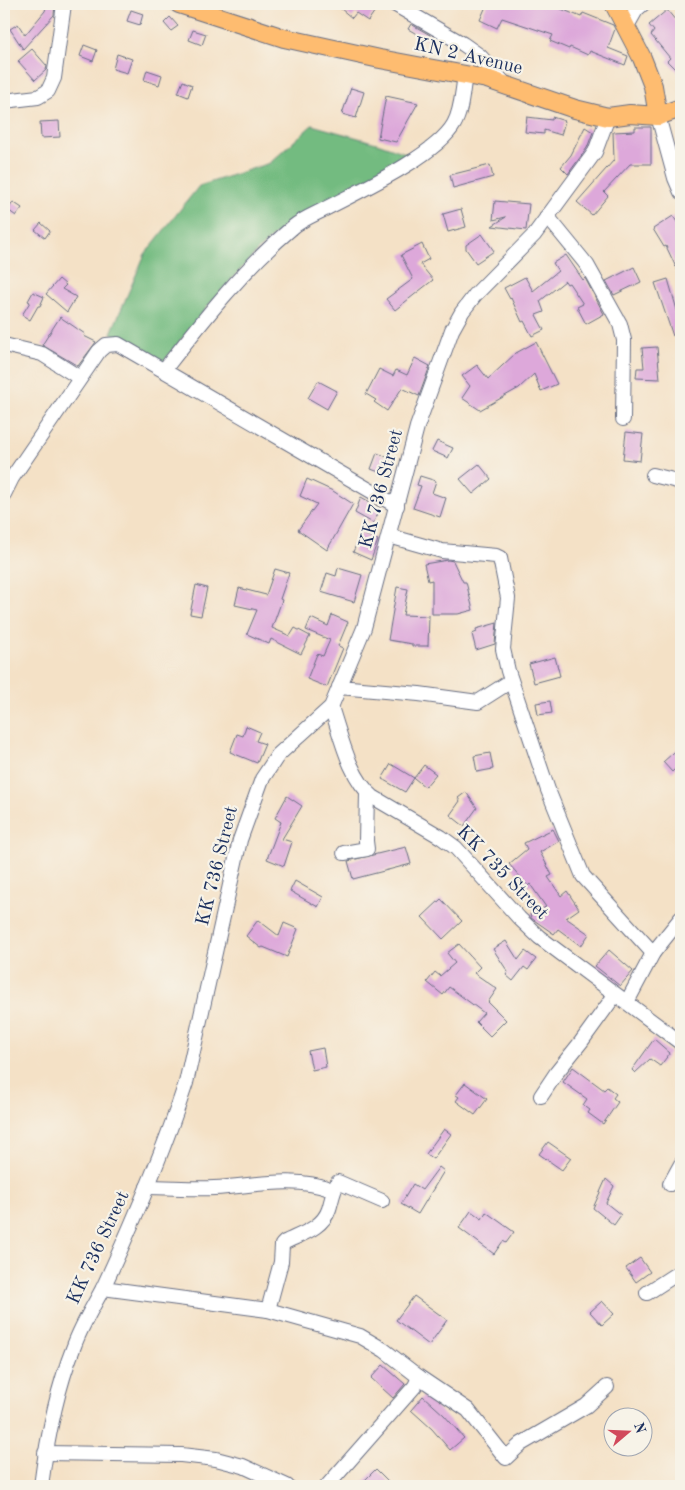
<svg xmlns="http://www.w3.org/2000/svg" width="685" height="1490" font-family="'Old Standard TT',serif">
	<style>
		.forest { fill: #73bb80; stroke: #47756f }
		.building { fill: #dda8da }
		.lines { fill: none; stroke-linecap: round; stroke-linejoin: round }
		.minor-casing { stroke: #676d82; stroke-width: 16 }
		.major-casing { stroke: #676d82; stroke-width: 20 }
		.minor { stroke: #fff; stroke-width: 14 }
		.major { stroke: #febc70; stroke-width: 18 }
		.labels { text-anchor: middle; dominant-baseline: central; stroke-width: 4.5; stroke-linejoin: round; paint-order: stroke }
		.street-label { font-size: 19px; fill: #1b2f5e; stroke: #f7f3e8 }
	</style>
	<rect width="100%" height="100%" fill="#f7f3e8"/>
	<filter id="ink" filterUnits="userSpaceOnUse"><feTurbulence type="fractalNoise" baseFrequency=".02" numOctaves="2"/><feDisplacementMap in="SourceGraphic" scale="10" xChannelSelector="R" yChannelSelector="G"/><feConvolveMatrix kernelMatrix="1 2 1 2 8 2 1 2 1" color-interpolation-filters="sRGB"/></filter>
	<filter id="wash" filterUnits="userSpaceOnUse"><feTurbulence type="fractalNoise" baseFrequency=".0096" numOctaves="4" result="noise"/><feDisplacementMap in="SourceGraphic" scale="20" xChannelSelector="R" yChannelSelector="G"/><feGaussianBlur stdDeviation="1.12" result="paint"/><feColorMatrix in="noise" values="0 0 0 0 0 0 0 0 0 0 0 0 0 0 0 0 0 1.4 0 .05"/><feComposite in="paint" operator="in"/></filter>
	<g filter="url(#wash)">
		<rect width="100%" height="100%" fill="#f4e1c6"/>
		<polygon class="forest" points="312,125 380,144 411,155 394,168 292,219 258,250 207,307 161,365 111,333 145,254 199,186 270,163"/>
		<g id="blocks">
			<g class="building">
				<polygon points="47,4 55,4 54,15 23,49 10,29 18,24 25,35 45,11"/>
				<polygon points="335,4 371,4 377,8 368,21 356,13 352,18"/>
				<polygon points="487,4 549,4 581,17 583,13 613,25 615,29 608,48 628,56 625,65 590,51 588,55 570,47 569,49 550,41 553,35 502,18 497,28 480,20"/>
				<polygon points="131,10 143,14 140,25 127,21"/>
				<polygon points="667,10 681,27 681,75 667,61 670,58 651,35 654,31 649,25"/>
				<polygon points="170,17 178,26 171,31 164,23"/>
				<polygon points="411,24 430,35 427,40 408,29"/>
				<polygon points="193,30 206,34 202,45 189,40"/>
				<polygon points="84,45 97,50 93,61 80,56"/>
				<polygon points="32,49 47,66 46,70 35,80 18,61"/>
				<polygon points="117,54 132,59 127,73 113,69"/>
				<polygon points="147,70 162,75 159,85 144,80"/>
				<polygon points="183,81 192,85 188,97 178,93"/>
				<polygon points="351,88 364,92 356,118 342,114"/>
				<polygon points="386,96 418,103 396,142 378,138"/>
				<polygon points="527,117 552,120 552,117 565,121 561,135 544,130 544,134 525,132"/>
				<polygon points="59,121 60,137 41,138 40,122"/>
				<polygon points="585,127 593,132 587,148 568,174 561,167 571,155"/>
				<polygon points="635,127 651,127 651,164 630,164 604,192 608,196 592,215 577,202 614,160 613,132 635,131"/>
				<polygon points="490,165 493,177 453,188 450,175"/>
				<polygon points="495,201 529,204 526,230 492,226 506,217 493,220"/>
				<polygon points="13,202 22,208 16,216 8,210"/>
				<polygon points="461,209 466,227 448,232 443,214"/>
				<polygon points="673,216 681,228 681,278 666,246 664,247 653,229"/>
				<polygon points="41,223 50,231 45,238 35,230"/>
				<polygon points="482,234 494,251 476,263 466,249 466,245"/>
				<polygon points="422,244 429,259 420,264 433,280 395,310 386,299 413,279 401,255"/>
				<polygon points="566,255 583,280 585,278 604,314 586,324 577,307 583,304 569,283 567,284 565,281 540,301 544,312 536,315 544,330 532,336 524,321 522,322 511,298 510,299 504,288 525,277 533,291 558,271 553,263"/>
				<polygon points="634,267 641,282 614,295 606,281"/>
				<polygon points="59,279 66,285 62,289 76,297 67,312 46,294"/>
				<polygon points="668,279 679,317 681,317 681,333 673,336 655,283"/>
				<polygon points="33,292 44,297 40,306 38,306 30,320 22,315 30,302 28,301"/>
				<polygon points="60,317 85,334 84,336 96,342 78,366 42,345"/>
				<polygon points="536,342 557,384 541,391 534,374 519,388 480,410 462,398 470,386 462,376 477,365 488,379 516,353"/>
				<polygon points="657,347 660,379 636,378 637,368 644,368 642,348"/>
				<polygon points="415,358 430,366 419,396 402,388 387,411 374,402 376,400 366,394 379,369 393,376 396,370 407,375"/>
				<polygon points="318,381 337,391 327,409 308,398"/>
				<polygon points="626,432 643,434 640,461 623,459"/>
				<polygon points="437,441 453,448 448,458 432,451"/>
				<polygon points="377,453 392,459 387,475 371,469"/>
				<polygon points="479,464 491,479 473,494 460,479"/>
				<polygon points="420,476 436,481 432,493 446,498 440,517 413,508 421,486 417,485"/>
				<polygon points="307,479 333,491 353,504 327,550 298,530 317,504 300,496"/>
				<polygon points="361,497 381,508 373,523 355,513"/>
				<polygon points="361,533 378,540 371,560 353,552"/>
				<polygon points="448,560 453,561 463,582 466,582 473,610 458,614 432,614 432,580 428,581 424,564"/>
				<polygon points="338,568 362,575 354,602 321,592 327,573 336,576"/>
				<polygon points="275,569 289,573 280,599 282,600 272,628 290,636 295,628 310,636 301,654 271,639 269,644 247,634 257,610 235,605 239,588 266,595"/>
				<polygon points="196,585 207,588 201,616 190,614"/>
				<polygon points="397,587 408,589 403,615 429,616 428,646 412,646 412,644 388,640"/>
				<polygon points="332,615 348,622 338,646 343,648 327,687 307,679 317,654 323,656 330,640 306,630 311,618 328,626"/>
				<polygon points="497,623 495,644 476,650 472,634 477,632 476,629"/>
				<polygon points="555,657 560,676 534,683 529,664"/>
				<polygon points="550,701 552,713 538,715 536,703"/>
				<polygon points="246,726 260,732 256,741 265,744 257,763 230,752 237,734 243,736"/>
				<polygon points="681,746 681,763 672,772 663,762"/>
				<polygon points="490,753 493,769 477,772 474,756"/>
				<polygon points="391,764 414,778 405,792 382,779"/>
				<polygon points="424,765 436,774 425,787 414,778"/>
				<polygon points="466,792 477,808 464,826 450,815 460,801 458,798"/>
				<polygon points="287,796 302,806 282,839 292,842 284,866 267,859 281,822 275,818"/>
				<polygon points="553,829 559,841 540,852 552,875 548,877 561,896 567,891 579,909 566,918 589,934 581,946 558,929 554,934 531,918 530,914 546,907 530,884 528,886 509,864 527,849 524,843"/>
				<polygon points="406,847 411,864 353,879 348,861"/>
				<polygon points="295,881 323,897 318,907 290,891"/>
				<polygon points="441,899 462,921 443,939 422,917"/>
				<polygon points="258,920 279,936 284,923 298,929 287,957 263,947 261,948 246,936"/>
				<polygon points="506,941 518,960 525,951 536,959 528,970 524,967 513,981 506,975 508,972 493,949"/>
				<polygon points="459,944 480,967 474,973 497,989 488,1002 506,1020 490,1036 476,1022 484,1013 449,987 443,995 427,982 435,972 440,976 455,963 447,953"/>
				<polygon points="609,950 633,971 620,986 595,966"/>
				<polygon points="654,1039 670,1053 660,1066 650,1059 635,1073 632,1070"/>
				<polygon points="323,1048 326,1067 312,1070 308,1051"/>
				<polygon points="573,1067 604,1090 607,1087 616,1094 613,1098 618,1102 603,1124 588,1113 590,1110 583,1105 587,1099 563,1082"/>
				<polygon points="465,1083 487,1099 475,1115 456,1101 459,1097 456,1095"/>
				<polygon points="444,1129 451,1134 433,1159 426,1154"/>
				<polygon points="548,1142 571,1158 562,1170 539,1154"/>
				<polygon points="439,1167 444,1171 418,1214 401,1204 413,1184 422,1190"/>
				<polygon points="606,1179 614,1186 606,1203 621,1215 614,1225 593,1208"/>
				<polygon points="471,1211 482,1219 486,1212 514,1232 506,1243 503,1241 494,1254 459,1228"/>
				<polygon points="640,1258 650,1272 636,1282 626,1268"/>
				<polygon points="414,1296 447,1320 429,1345 396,1320"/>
				<polygon points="602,1301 614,1314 602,1325 590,1312"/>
				<polygon points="383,1365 405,1384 393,1398 371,1378"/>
				<polygon points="423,1396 444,1415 464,1438 450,1450 432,1429 411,1410"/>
				<polygon points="376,1469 393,1486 359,1486"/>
			</g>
		</g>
	</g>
	<g filter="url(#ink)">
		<use href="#blocks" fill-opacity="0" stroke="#676d82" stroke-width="1"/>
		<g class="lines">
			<defs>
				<g id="minor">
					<polyline points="394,4 463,44 480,56 505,84"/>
					<polyline points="627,26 636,10 643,4"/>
					<polyline points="4,101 38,97 48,91 54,78 64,4"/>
					<polyline points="658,116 675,178 681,192"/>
					<polyline points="547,216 587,265 620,324 624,340 623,419"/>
					<polyline points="4,345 42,354 80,378"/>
					<path d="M164 370C204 319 243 269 293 227 301 220 313 215 323 210 357 192 436 156 454 124 462 110 462 91 465 76"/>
					<polyline points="653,475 681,482"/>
					<polyline points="4,494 12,478 99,351 106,345 118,344 397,506"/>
					<polyline points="389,536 442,551 496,556 500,558 508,598 503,649 508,671 548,790 583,876 653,953"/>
					<polyline points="339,687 419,694 478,702 511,681"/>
					<path d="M331 707C341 736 349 777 373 797L441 837 456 848 519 918 539 937 681 1043"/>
					<polyline points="344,853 367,849 366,841 367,793"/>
					<polyline points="627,1002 653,953 681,918"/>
					<polyline points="541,1096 557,1072 581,1042 615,995"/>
					<polyline points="670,1184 681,1164"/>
					<path d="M147 1187C169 1187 192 1189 214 1188 255 1186 292 1175 333 1190"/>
					<polyline points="103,1288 268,1310 360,1336 384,1350 419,1377 468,1410 506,1458 521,1444 586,1406 607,1387"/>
					<polyline points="647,1293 681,1271"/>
					<path d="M268 1310 281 1262 282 1245 285 1242C301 1234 323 1228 329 1209 332 1199 333 1191 338 1182L382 1201"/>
					<polyline points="45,1453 181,1455 216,1459 243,1466 287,1486"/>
					<path d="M41 1486C47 1439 56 1391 74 1346 81 1326 93 1307 103 1288 134 1221 163 1153 186 1083L240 840 262 779 278 755 331 707 364 628 417 427 452 330 462 312 475 295 534 235 595 152 608 117"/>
					<polyline points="327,1486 415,1386 419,1377"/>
				</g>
				<g id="major">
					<polyline points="179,4 284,38 380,59 487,79 575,109 608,117 630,114 658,116 681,108"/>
					<polyline points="614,4 642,58 653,86 658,116"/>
				</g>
			</defs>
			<use href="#minor" class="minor-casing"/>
			<use href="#major" class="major-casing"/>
			<use href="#minor" class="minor"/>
			<use href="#major" class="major"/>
		</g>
	</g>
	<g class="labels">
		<g class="street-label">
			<text transform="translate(468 57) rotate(13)">KN 2 Avenue</text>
			<text transform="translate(382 489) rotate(-75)">KK 736 Street</text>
			<text transform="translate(218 866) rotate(-76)">KK 736 Street</text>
			<text transform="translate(502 873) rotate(46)">KK 735 Street</text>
			<text transform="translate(99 1248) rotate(-65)">KK 736 Street</text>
		</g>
	</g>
	<rect width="685" height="1490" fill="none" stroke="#f7f3e8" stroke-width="20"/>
	<g transform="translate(628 1432) rotate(71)"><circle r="24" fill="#f7f3e8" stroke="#9fa5b1"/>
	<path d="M0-4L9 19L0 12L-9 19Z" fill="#d1495b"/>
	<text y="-8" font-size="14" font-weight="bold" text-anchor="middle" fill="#1b2f5e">N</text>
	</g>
</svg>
